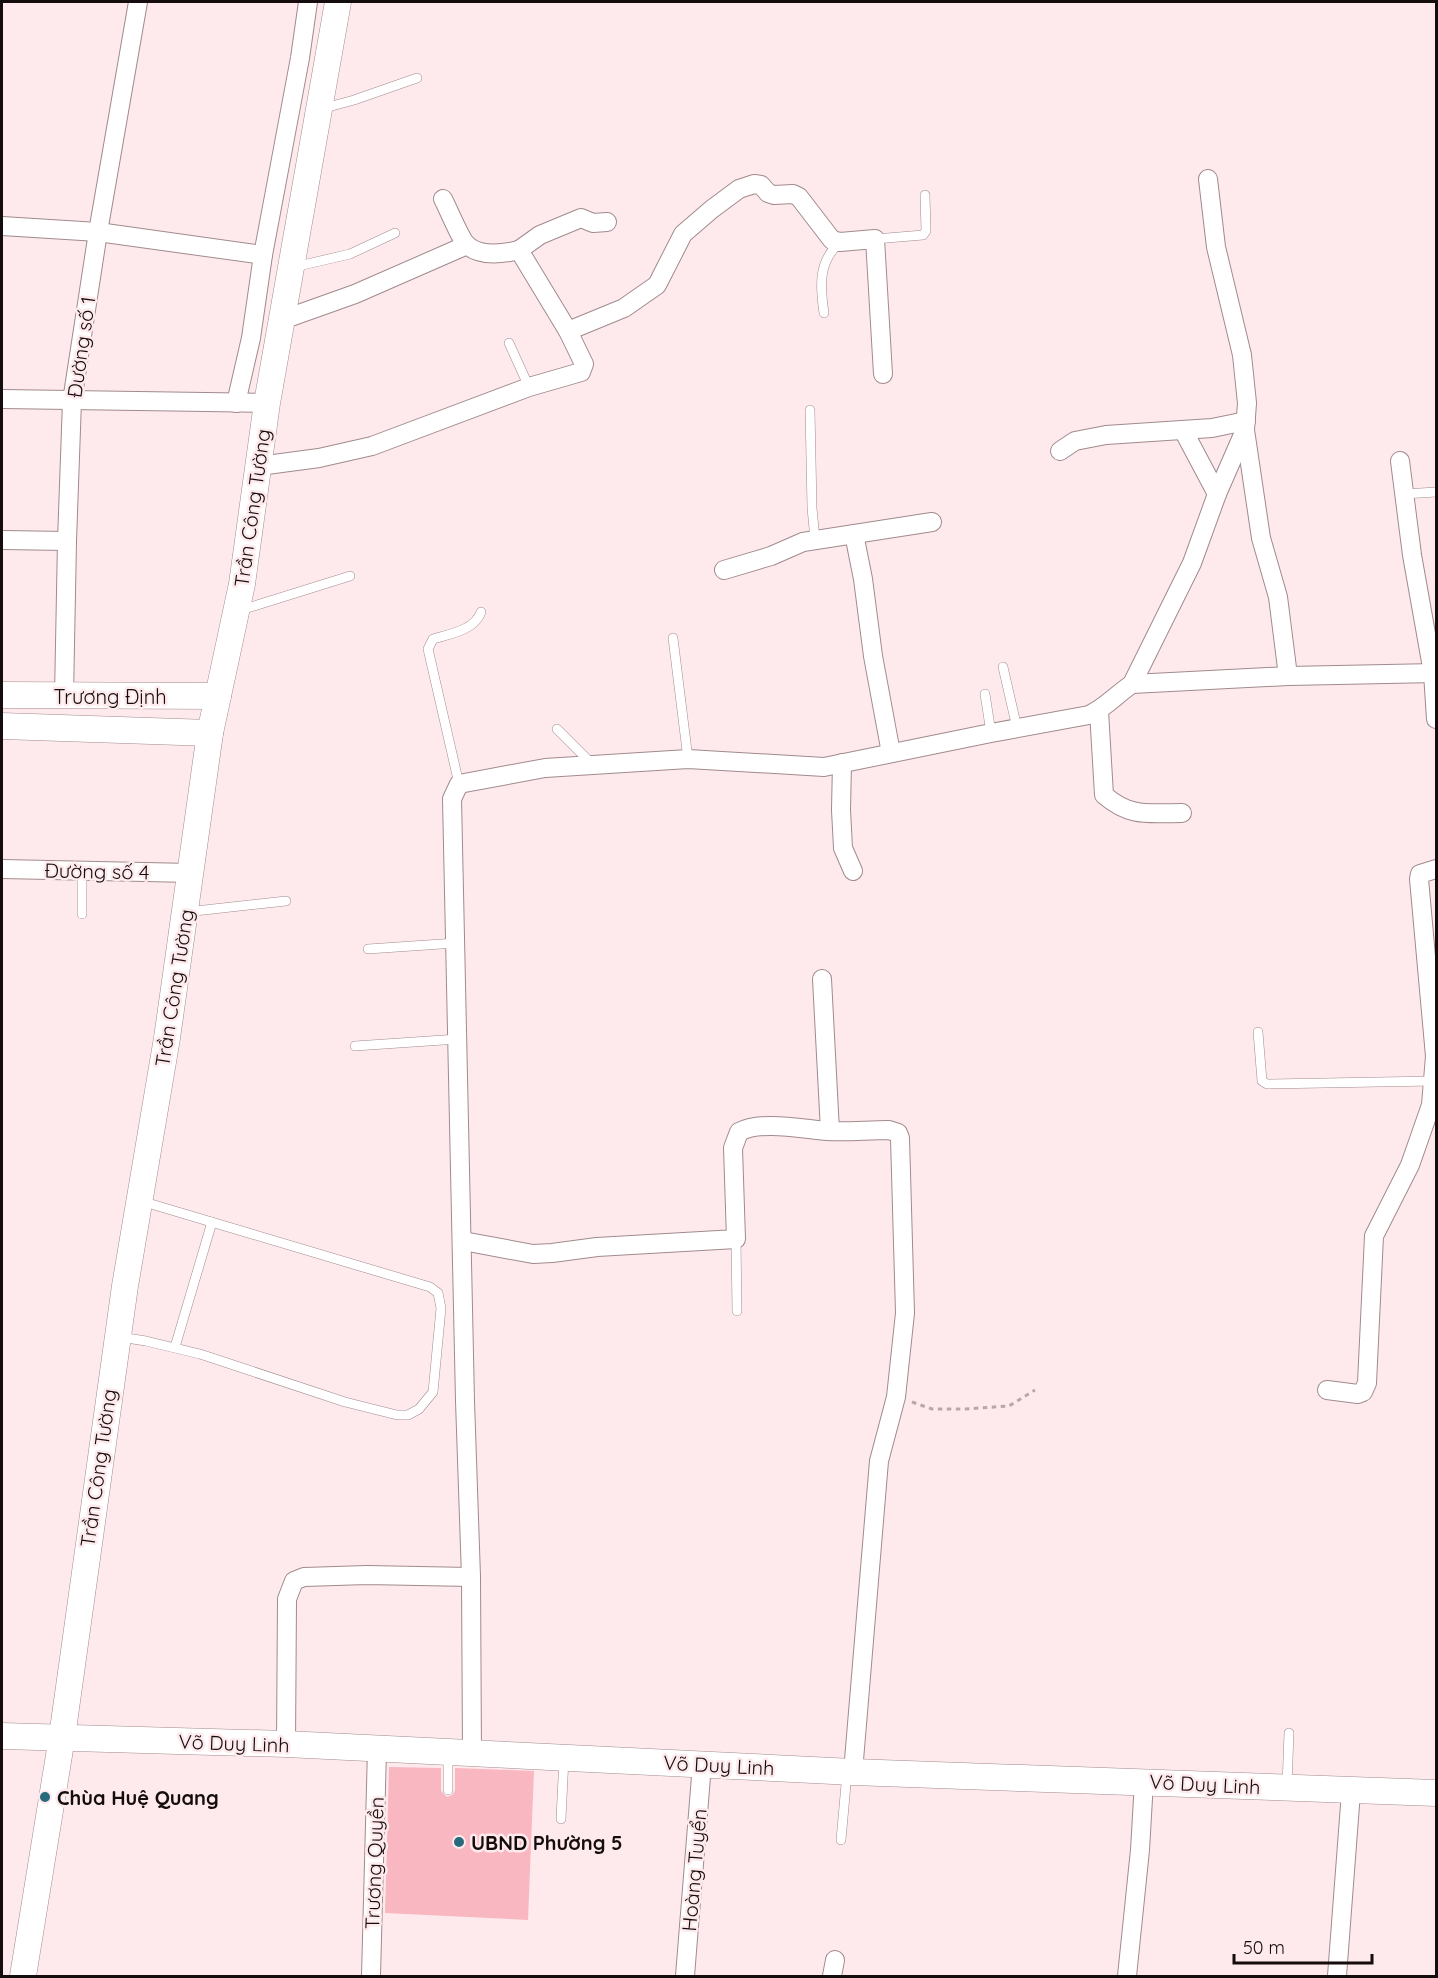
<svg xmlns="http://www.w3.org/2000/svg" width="1438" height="1978" font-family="Quicksand,sans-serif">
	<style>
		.building { fill: #f9b7c2 }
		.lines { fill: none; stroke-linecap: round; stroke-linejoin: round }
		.lane-casing { stroke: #a18a8d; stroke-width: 10 }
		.street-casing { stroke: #a18a8d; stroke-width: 20 }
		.secondary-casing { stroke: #a18a8d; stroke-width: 27 }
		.path { stroke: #b8a7a9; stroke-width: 3; stroke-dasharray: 4.5 4.5; stroke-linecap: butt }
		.lane { stroke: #fff; stroke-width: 9 }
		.street { stroke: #fff; stroke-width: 18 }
		.secondary { stroke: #fff; stroke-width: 26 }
		.poi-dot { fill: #276a7c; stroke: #feeaec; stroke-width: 2 }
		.labels { text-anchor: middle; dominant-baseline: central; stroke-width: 5; stroke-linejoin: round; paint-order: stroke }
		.street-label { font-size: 20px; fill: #140c0d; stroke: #feeaec }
		.poi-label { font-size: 20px; font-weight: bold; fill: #140c0d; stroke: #feeaec; text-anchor: start }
	</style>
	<rect width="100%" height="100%" fill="#feeaec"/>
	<polygon class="building" points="389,1767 441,1768 441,1791 447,1797 452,1795 455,1791 455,1768 534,1771 528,1920 385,1913"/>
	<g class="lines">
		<defs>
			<g id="lane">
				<polyline points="321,109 354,100 417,78"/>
				<polyline points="875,239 923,235 926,231 925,195"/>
				<polyline points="294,267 350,254 395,233"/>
				<path d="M824 313C820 286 818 262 840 242"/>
				<polyline points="509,343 529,387"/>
				<polyline points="810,410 812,508 815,539"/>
				<polyline points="1404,494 1436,492"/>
				<polyline points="238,611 350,576"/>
				<polyline points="673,638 688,759"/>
				<polyline points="1003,667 1017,728"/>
				<polyline points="985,694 991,733"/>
				<polyline points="557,729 593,765"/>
				<path d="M459 784 428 649 433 639C450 634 475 630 481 612"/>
				<polyline points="82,871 82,914"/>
				<polyline points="186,912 286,901"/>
				<polyline points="368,949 456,943"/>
				<polyline points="1258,1032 1262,1081 1267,1084 1433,1081"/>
				<polyline points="355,1046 458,1039"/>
				<polyline points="736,1239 737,1311"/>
				<polyline points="120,1337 146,1341 200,1354 345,1402 397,1415 408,1415 419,1409 433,1392 441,1308 438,1293 430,1287 141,1201"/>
				<polyline points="175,1347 212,1222"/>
				<polyline points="1287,1786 1289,1733"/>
				<polyline points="448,1790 448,1753"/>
				<polyline points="561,1819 564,1758"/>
				<polyline points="841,1840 847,1773"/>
			</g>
			<g id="street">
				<polyline points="2,226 98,232 263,255"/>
				<polyline points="519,250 540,235 581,218 593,223 607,222"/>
				<polyline points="282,320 355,294 467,245"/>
				<polyline points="568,331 624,308 657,285 683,234 712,209 739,189 754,184 761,185 768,193 774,195 793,194 799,197 832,240 840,242 875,239 883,374"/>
				<polyline points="2,399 267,403"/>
				<polyline points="236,403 251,338 263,255 300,58 308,2"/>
				<polyline points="1183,430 1217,494"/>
				<polyline points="1245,430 1261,538 1278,597 1288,676"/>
				<polyline points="1060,451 1075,441 1106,435 1212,428 1246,421"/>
				<polyline points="1400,461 1412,555 1433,673 1436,719"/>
				<path d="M259 466 319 458 372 446 529 387 581 372 584 364 568 331 519 250C503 254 482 257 468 246 461 241 448 208 443 199"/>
				<polyline points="854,534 863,579 873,656 891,753"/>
				<polyline points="2,540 67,541"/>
				<polyline points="724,570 771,556 803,542 932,522"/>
				<polyline points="1132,684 1192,563 1217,494 1245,430 1247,403 1242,355 1216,247 1208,179"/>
				<polyline points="64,696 67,541 72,401 98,232 138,2"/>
				<path d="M1099 711 1104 795C1131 818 1148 813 1182 813"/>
				<polyline points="842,763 841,810 843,848 853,871"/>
				<polyline points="2,869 192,873"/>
				<polyline points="822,979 830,1131"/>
				<path d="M463 1241 533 1254 552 1253 597 1247 736 1239 733 1148 739 1132C761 1120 802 1129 827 1131 848 1132 868 1130 889 1130L898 1133 900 1138 905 1313 896 1397 879 1461 853 1772"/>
				<polyline points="1327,1390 1358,1394 1363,1392 1367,1383 1374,1236 1410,1165 1431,1105 1435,1056 1419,879 1420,874 1436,869"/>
				<polyline points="286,1744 287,1599 294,1581 304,1577 367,1575 471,1577"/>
				<path d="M472 1754 471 1577 465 1401 452 799 459 784 545 768 688 759 824 767 991 733 1089 715C1105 708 1117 694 1132 684L1288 676 1436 673"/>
				<polyline points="371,1976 377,1749"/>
				<polyline points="685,1976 702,1764"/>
				<polyline points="832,1976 835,1960"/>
				<polyline points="1127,1976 1140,1850 1144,1781"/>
				<polyline points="1337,1976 1351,1792"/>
			</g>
			<g id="secondary">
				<polyline points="2,695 218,696"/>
				<polyline points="2,726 210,733"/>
				<polyline points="2,1736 286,1744 853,1772 1436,1793"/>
				<polyline points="23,1976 62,1737 125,1286 167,1038 210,733 242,584 267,403 338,2"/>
			</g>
		</defs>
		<use href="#lane" class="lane-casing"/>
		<use href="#street" class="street-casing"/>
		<use href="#secondary" class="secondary-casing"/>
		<polyline class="path" points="912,1402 932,1409 965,1409 1009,1406 1035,1390"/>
		<use href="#lane" class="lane"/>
		<use href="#street" class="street"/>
		<use href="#secondary" class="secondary"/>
	</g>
	<g class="poi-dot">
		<circle cx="45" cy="1797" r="6"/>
		<circle cx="459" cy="1842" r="6"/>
	</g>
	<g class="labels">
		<g class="street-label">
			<text transform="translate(81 347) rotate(-82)">Đường số 1</text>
			<text transform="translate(252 508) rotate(-82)">Trần Công Tường</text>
			<text x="110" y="696">Trương Định</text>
			<text transform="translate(97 871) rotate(1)">Đường số 4</text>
			<text transform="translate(174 988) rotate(-81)">Trần Công Tường</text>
			<text transform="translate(98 1468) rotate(-82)">Trần Công Tường</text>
			<text transform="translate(234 1743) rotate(2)">Võ Duy Linh</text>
			<text transform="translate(719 1765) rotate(3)">Võ Duy Linh</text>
			<text transform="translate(1205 1784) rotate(3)">Võ Duy Linh</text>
			<text transform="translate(374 1863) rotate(-88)">Trương Quyền</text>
			<text transform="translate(694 1870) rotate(-85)">Hoàng Tuyển</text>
		</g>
		<g class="poi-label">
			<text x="57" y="1797">Chùa Huệ Quang</text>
			<text x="471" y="1842">UBND Phường 5</text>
		</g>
	</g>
	<rect width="1438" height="1978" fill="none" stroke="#140c0d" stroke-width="6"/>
	<path d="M1234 1954v9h138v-9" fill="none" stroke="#140c0d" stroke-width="3"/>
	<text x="1243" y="1954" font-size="18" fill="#140c0d" stroke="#feeaec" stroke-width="4.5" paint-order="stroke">50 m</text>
</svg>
